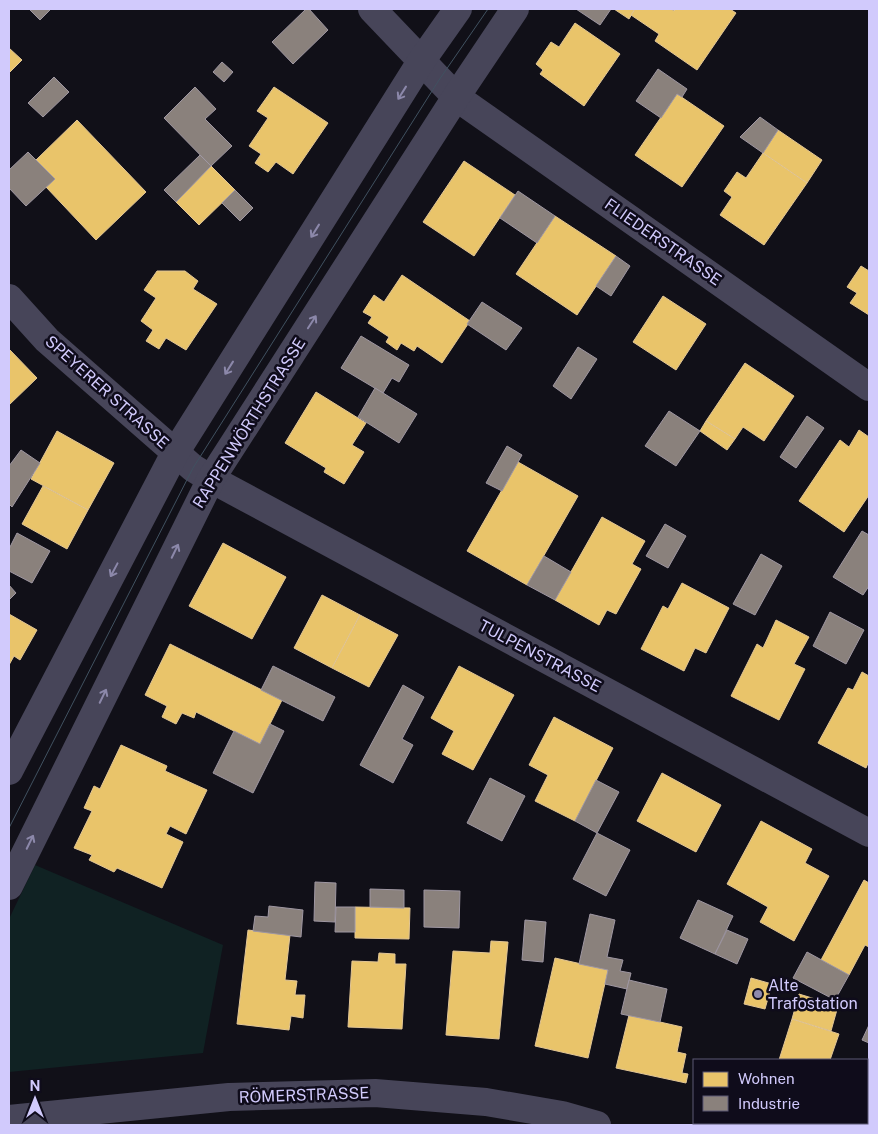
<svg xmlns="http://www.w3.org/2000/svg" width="878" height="1134" font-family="'Public Sans',sans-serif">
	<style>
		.green { fill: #102223 }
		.homes { fill: #e9c46a; stroke: #e2c696 }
		.industry { fill: #8a817c; stroke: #9f97a2 }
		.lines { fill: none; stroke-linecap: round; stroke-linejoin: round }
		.minor { stroke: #474559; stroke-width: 28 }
		.tertiary { stroke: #474559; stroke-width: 28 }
		.tram { stroke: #405160; stroke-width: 1 }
		.oneway { stroke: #8c88aa }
		.poi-dot { fill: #8e89ac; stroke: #0f0c1b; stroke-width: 2 }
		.labels { text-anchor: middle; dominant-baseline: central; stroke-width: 5; stroke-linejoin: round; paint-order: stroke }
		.street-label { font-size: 16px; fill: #d1cafc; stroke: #0f0c1b }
		.poi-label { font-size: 16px; fill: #d1cafc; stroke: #0f0c1b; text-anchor: start }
	</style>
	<rect width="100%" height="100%" fill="#111018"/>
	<polygon class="green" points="35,865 223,945 203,1053 9,1072 9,919"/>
	<g class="homes">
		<polygon points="614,9 635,9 629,19"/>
		<polygon points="635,9 671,9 674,11 676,9 730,9 736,13 697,70 655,41 659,34 631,15"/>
		<polygon points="575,23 620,54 584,106 540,74 543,70 536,64 551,42 559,47"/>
		<polygon points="9,48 22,60 9,73"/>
		<polygon points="274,87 328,123 293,174 276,162 268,172 255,163 261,154 249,146 268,118 257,111"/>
		<polygon points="677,94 724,126 682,187 635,155"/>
		<polygon points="77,120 146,192 96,240 46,187 55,179 36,160"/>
		<polygon points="778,130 822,160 807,183 763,153"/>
		<polygon points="763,153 807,183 764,245 720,215 732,197 724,191 737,172 746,178"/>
		<polygon points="464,161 515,195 474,256 423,222"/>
		<polygon points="211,166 235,190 199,225 176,202"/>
		<polygon points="555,216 616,256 577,315 516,274"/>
		<polygon points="861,266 869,271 869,315 850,303 857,293 847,287"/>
		<polygon points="157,271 185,271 198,281 193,289 217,304 186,350 166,338 159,349 146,341 153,330 141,321 156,298 144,290"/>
		<polygon points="402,275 470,321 442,363 417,346 414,351 401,343 397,350 386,342 389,337 368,323 372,317 363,312 374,295 384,302"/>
		<polygon points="663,296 706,324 676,370 633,342"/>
		<polygon points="9,349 37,378 9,405"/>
		<polygon points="745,363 794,396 764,441 743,427 735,439 706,421"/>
		<polygon points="316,392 366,423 352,445 364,452 344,484 324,472 326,468 285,443"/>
		<polygon points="706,421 735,439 727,450 700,431"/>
		<polygon points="859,430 869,437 869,495 844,532 799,501 840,440 849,447"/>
		<polygon points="57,431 114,463 88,510 31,479"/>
		<polygon points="518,462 578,496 527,585 467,551"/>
		<polygon points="43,486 88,510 67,549 22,524"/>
		<polygon points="602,517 645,541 632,564 641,569 616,614 607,610 599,625 555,600"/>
		<polygon points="223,543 286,577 252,639 189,606"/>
		<polygon points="682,583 729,608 706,653 695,648 684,671 641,649 663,606 668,609"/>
		<polygon points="322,595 360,615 332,668 294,648"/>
		<polygon points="9,614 37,630 20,660 14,656 9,665"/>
		<polygon points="360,615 398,635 369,687 332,668"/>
		<polygon points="776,620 809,637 794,664 805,669 779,720 731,696 757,644 763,648"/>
		<polygon points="170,644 282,700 260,744 196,712 194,718 182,713 176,724 162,717 167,706 145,695"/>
		<polygon points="459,666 514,695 473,770 442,754 454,731 431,718"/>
		<polygon points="862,672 869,676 869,761 866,768 818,743 848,688 853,690"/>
		<polygon points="554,717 613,748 575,821 535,801 548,775 529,765"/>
		<polygon points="121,745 167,766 165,771 207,790 186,834 170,826 166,834 183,842 162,888 117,868 114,872 89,860 92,855 74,848 92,811 84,808 94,786 100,789"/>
		<polygon points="662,773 721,805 696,852 637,821"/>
		<polygon points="761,821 812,849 805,863 829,876 794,941 760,922 768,907 727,884"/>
		<polygon points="864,880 869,883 869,947 865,945 849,975 821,960"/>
		<polygon points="355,907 410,908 409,939 355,938"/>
		<polygon points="248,930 290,935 285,980 297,981 295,995 305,995 303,1018 291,1016 289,1030 237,1024"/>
		<polygon points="491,941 508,942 499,1039 446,1035 453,951 490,953"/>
		<polygon points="379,953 395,954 395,964 406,964 402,1029 348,1027 352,961 378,962"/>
		<polygon points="555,958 608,970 588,1058 535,1046"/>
		<polygon points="751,978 772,984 765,1009 744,1004"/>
		<polygon points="799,994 838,1006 831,1031 792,1019"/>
		<polygon points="629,1015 682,1027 677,1052 686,1054 682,1073 688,1074 686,1083 616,1068"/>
		<polygon points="792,1019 839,1034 830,1060 779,1060"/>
	</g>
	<g class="industry">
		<polygon points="31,9 51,9 40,20 30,10"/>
		<polygon points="306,9 309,9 328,30 293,64 272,42"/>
		<polygon points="576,9 611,9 600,25"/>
		<polygon points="222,62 233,72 224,82 213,72"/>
		<polygon points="658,69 687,89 682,97 677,94 661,118 636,101"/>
		<polygon points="54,77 69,92 43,117 28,103"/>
		<polygon points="195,87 216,109 205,119 232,146 211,166 164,118"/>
		<polygon points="760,117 778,130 763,153 740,137"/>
		<polygon points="28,152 55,179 26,206 9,188 9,170"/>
		<polygon points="200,155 211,166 176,202 164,190"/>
		<polygon points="235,190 253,208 240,221 222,203"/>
		<polygon points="518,191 555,216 537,243 500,218"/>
		<polygon points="616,256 630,266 611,296 596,286"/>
		<polygon points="482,302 522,328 506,350 467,324"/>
		<polygon points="361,336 409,365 399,382 392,378 383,393 341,368"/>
		<polygon points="578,347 597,359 571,399 553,386"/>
		<polygon points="375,388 417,414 399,443 358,417"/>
		<polygon points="669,411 700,431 676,466 645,446"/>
		<polygon points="807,416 824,428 796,468 780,457"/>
		<polygon points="507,446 522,455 502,491 486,483"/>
		<polygon points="21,450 40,463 12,507 9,504 9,466"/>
		<polygon points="665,524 686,536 668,568 646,556"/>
		<polygon points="862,531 869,535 869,586 863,595 833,577"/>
		<polygon points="17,533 50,551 32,583 9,571 9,549"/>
		<polygon points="761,554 782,566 755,615 733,604"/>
		<polygon points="544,556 571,572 555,600 527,585"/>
		<polygon points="9,585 16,593 9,600"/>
		<polygon points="830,612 864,630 846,664 813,646"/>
		<polygon points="273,666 335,697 323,721 261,690"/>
		<polygon points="403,685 424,697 402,739 413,745 393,783 360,765"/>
		<polygon points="270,724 284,731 253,793 213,773 234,731 260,744"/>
		<polygon points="490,778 525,796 502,841 467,823"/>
		<polygon points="596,780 619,792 597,833 575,821"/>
		<polygon points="597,833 630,850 606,896 573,879"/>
		<polygon points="315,882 336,883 335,922 314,921"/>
		<polygon points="370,889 404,890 404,908 370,907"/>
		<polygon points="424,890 460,891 459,928 424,927"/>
		<polygon points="698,900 733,916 715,954 680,938"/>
		<polygon points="269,906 303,910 301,937 253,931 255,916 268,917"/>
		<polygon points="336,907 355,907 355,932 335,932"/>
		<polygon points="590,914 615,920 607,957 623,960 620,971 631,973 627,989 605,984 608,970 579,964"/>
		<polygon points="525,920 546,922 543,962 522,960"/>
		<polygon points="727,930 748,939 737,964 715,954"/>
		<polygon points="807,952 849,975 835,1000 793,978"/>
		<polygon points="629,980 667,989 660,1022 621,1014"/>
		<polygon points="869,1025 869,1043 862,1040"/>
	</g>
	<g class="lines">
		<g class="minor">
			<polyline points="372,9 456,97 869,387"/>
			<polyline points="9,298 47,340 193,468 211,479 869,833"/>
			<polyline points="9,771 175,453 422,60 458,9"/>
			<polyline points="9,886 211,479 456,97 515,9"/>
			<polyline points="867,1121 869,1117"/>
		</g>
		<polyline class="tertiary" points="9,1119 229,1097 375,1093 486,1102 562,1115 597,1125"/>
		<polyline class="tram" points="9,828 193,468 439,80 488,9"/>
	</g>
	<defs><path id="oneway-shaft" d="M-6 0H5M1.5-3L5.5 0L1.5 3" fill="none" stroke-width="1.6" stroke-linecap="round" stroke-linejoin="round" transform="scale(1.25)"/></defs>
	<g class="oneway">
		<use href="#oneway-shaft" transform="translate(402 93) rotate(122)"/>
		<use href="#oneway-shaft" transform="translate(315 231) rotate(122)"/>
		<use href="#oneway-shaft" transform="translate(312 322) rotate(-57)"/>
		<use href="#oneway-shaft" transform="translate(229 368) rotate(122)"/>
		<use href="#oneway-shaft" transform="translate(175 551) rotate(-64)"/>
		<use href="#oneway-shaft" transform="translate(114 570) rotate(118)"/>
		<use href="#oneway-shaft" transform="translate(103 696) rotate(-64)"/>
		<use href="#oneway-shaft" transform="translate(30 842) rotate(-64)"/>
	</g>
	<circle class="poi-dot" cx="758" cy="994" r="5"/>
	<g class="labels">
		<g class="street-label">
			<text transform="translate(663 242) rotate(35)">FLIEDERSTRASSE</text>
			<text transform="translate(107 392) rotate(42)">SPEYERER STRASSE</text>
			<text transform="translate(249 423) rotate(-58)">RAPPENWÖRTHSTRASSE</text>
			<text transform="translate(540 656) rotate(28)">TULPENSTRASSE</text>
			<text transform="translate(304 1095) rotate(-2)">RÖMERSTRASSE</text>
		</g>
		<g class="poi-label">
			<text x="768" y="985">Alte<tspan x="768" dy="18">Trafostation</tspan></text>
		</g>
	</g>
	<rect width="878" height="1134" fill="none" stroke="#d1cafc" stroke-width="20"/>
	<rect x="693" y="1059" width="175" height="65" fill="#0f0c1b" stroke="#5d5875"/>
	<rect x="703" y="1072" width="25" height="15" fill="#e9c46a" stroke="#5d5875"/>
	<text x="738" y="1084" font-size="15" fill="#d1cafc">Wohnen</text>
	<rect x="703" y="1096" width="25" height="15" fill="#8a817c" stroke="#5d5875"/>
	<text x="738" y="1109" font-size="15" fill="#d1cafc">Industrie</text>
	<g transform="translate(35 1099)" stroke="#0f0c1b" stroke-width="4" paint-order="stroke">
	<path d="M0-4L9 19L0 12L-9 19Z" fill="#d1cafc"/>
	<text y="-8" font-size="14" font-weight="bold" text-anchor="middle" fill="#d1cafc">N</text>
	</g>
</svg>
